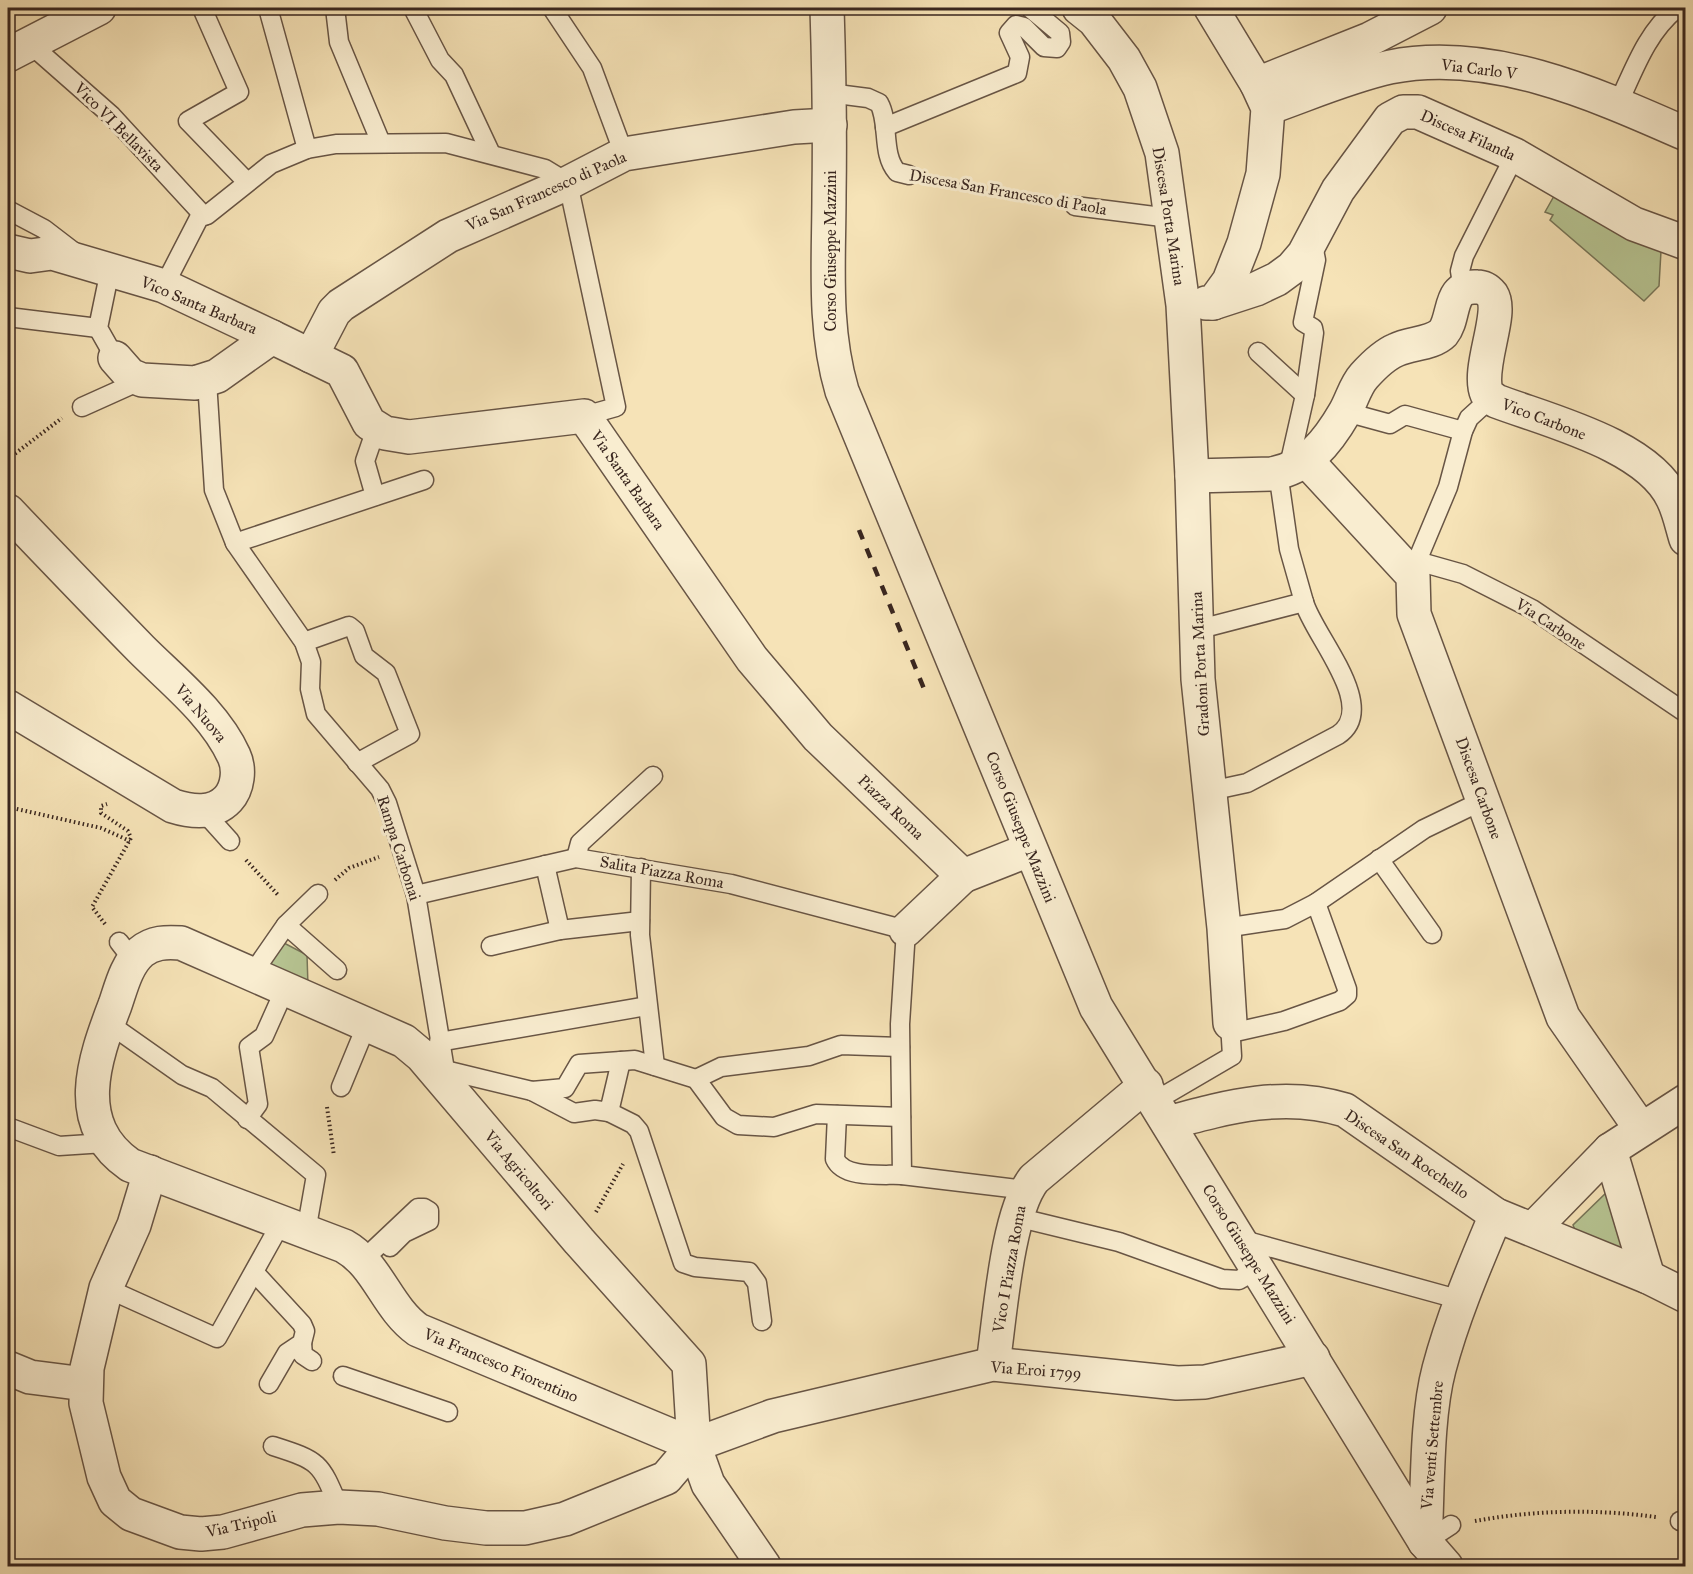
<svg xmlns="http://www.w3.org/2000/svg" width="1693" height="1574" font-family="'IM FELL Great Primer',serif">
	<style>
		.green { fill: #b7c593; stroke: #787659; stroke-width: 1.5 }
		.lines { fill: none; stroke-linecap: round; stroke-linejoin: round }
		.service-casing { stroke: #685545; stroke-width: 21 }
		.minor-casing { stroke: #685545; stroke-width: 36 }
		.path { stroke: #39261f; stroke-width: 4; stroke-dasharray: 1.5 3; stroke-linecap: butt }
		.service { stroke: #f9edd0; stroke-width: 18 }
		.minor { stroke: #f9edd0; stroke-width: 33 }
		.rail { stroke: #39261f; stroke-width: 4.5; stroke-dasharray: 10 10; stroke-linecap: butt }
		.labels { text-anchor: middle; dominant-baseline: central; stroke-width: 6; stroke-linejoin: round; paint-order: stroke }
		.street-label { font-size: 16px; fill: #39261f; stroke: #f9edd0 }
	</style>
	<rect width="100%" height="100%" fill="#f6e3b7"/>
	<filter id="stains"><feTurbulence type="fractalNoise" baseFrequency=".00333" numOctaves="4"/><feColorMatrix values="0 0 0 0 .2 0 0 0 0 .09 0 0 0 0 .02 0 0 0 .5 -.17"/></filter>
	<radialGradient id="worn" r=".72"><stop offset=".6" stop-color="#630" stop-opacity="0"/><stop offset="1" stop-color="#630" stop-opacity=".3"/></radialGradient>
	<g class="green">
		<polygon points="1558,189 1661,251 1659,286 1644,301 1550,220 1553,215 1545,212"/>
		<polygon points="284,943 307,955 308,986 266,968"/>
		<polygon points="1607,1192 1625,1253 1575,1230 1573,1225"/>
	</g>
	<g class="lines">
		<defs>
			<g id="service">
				<polyline points="202,8 239,92 188,121 247,182"/>
				<polyline points="268,8 307,149"/>
				<polyline points="335,8 339,42 381,143"/>
				<polyline points="413,8 440,60 454,75 491,154"/>
				<polyline points="552,8 592,68 624,154"/>
				<polyline points="29,43 112,116 204,216"/>
				<path d="M829 93 868 98 879 103C890 123 881 154 897 172L909 175"/>
				<path d="M1617 106C1634 70 1646 33 1677 8"/>
				<polyline points="885,127 1017,73 1020,57 1009,33 1016,25 1024,27 1044,47 1057,48 1061,42 1060,33 1030,8"/>
				<polyline points="1075,206 1170,218"/>
				<polyline points="8,210 44,229 74,252"/>
				<polyline points="110,270 98,328 115,358"/>
				<polyline points="164,286 200,216 207,215 271,164 307,149 336,144 446,143 545,169 568,183 616,407 584,416"/>
				<polyline points="1463,289 1460,271 1464,256 1515,155"/>
				<polyline points="8,317 98,328"/>
				<polyline points="1258,352 1305,395"/>
				<polyline points="207,381 214,490 235,543 304,642 311,662 310,689 316,714 380,789 387,803 416,895 445,1070 439,1074"/>
				<polyline points="82,407 142,380"/>
				<polyline points="1346,412 1390,424 1405,415 1463,431"/>
				<polyline points="1288,470 1305,395 1314,333 1313,328 1303,322 1316,260 1313,245"/>
				<polyline points="375,496 365,461 376,429"/>
				<polyline points="235,543 424,480"/>
				<polyline points="1417,561 1448,487 1463,431 1469,418 1491,398"/>
				<polyline points="1408,570 1417,561 1463,574 1532,609 1686,713"/>
				<polyline points="1196,630 1304,602 1289,549 1278,472"/>
				<polyline points="304,642 349,626 355,631 364,656 386,673 410,734 357,763"/>
				<path d="M1210 791 1247 783 1338 735C1380 707 1313 635 1304 602"/>
				<polyline points="203,811 230,841"/>
				<polyline points="576,858 580,843 653,776"/>
				<polyline points="1379,859 1432,934"/>
				<polyline points="545,865 560,930 640,921"/>
				<polyline points="641,868 640,935 655,1066"/>
				<polyline points="416,895 576,858 731,884 906,930 900,1024 902,1175 1026,1190"/>
				<polyline points="1316,903 1424,829 1484,800"/>
				<polyline points="286,925 318,894"/>
				<polyline points="1224,928 1285,919 1316,903 1347,989 1347,995 1340,1001 1284,1021 1231,1033"/>
				<polyline points="119,942 133,960"/>
				<polyline points="491,946 560,930"/>
				<polyline points="252,974 286,925 337,970"/>
				<polyline points="108,1023 182,1075 212,1088 316,1175 306,1232"/>
				<polyline points="439,1042 647,1006"/>
				<polyline points="445,1070 532,1091 565,1088 579,1064 635,1060 696,1079 724,1117 738,1125 774,1127 816,1114 901,1117"/>
				<polyline points="696,1079 721,1067 809,1056 841,1045 900,1047"/>
				<polyline points="341,1087 367,1024"/>
				<polyline points="532,1091 574,1113 595,1110 609,1112 621,1061"/>
				<polyline points="1155,1101 1232,1056 1230,1023"/>
				<polyline points="609,1112 633,1124 639,1131 683,1263 695,1267 749,1272 757,1283 762,1321"/>
				<path d="M837 1115 835 1159C844 1179 883 1174 902 1175"/>
				<polyline points="247,1119 258,1104 249,1047 264,1036 285,989"/>
				<polyline points="8,1127 59,1146 105,1143"/>
				<polyline points="1016,1217 1119,1242 1222,1279 1239,1280 1258,1269"/>
				<polyline points="1240,1239 1461,1300"/>
				<polyline points="364,1259 418,1208 424,1208 429,1211 429,1221 404,1233 390,1247"/>
				<polyline points="255,1273 302,1324 305,1331 302,1343 287,1353 269,1384"/>
				<polyline points="106,1288 217,1338 281,1223"/>
				<polyline points="302,1343 303,1355 312,1361"/>
				<polyline points="343,1376 448,1412"/>
				<path d="M273 1446C320 1461 320 1462 339 1507"/>
				<polyline points="1680,1521 1686,1521"/>
				<polyline points="1425,1542 1451,1525"/>
			</g>
			<g id="minor">
				<path d="M827 8C829 70 830 133 829 195 829 261 823 327 842 391L1096 1007 1425 1542 1446 1566"/>
				<polyline points="1079,8 1094,20 1124,59 1140,88 1162,153 1183,305 1192,476 1198,679 1224,928 1230,1023"/>
				<polyline points="1211,8 1257,84"/>
				<polyline points="8,55 99,8"/>
				<path d="M1268 108C1308 94 1349 76 1390 67 1491 47 1595 94 1686 134"/>
				<polyline points="8,251 30,256 52,253 164,286 272,337"/>
				<polyline points="1206,303 1213,303 1229,281 1244,243 1263,174 1268,108 1257,84 1370,39 1430,8"/>
				<polyline points="1213,303 1256,289 1277,279 1292,268 1304,254 1338,190 1390,119 1403,112 1418,112 1515,155 1634,224 1686,243"/>
				<polyline points="311,356 334,312 341,305 448,236 568,183 624,154 794,127 830,125"/>
				<polyline points="115,358 130,375 142,380 195,383 217,376 272,337 342,371 369,423 385,433 409,437 584,416 752,659 818,737 963,876 1029,850"/>
				<polyline points="1307,461 1413,576 1414,614 1563,1017 1641,1129"/>
				<path d="M1192 476 1272 474C1308 467 1327 443 1345 412 1352 400 1355 386 1364 376 1373 366 1384 355 1396 350 1410 343 1432 344 1443 333 1456 317 1447 285 1477 287 1483 287 1488 290 1492 295 1504 314 1476 369 1487 394L1496 401C1549 421 1648 445 1673 499 1679 511 1682 526 1686 539"/>
				<path d="M8 511C52 557 96 603 141 649 173 681 215 714 234 756 240 769 238 788 228 799 213 815 192 812 173 806L8 707"/>
				<polyline points="906,930 963,876"/>
				<path d="M1168 1123C1227 1107 1284 1091 1345 1110L1496 1215 1648 1277 1686 1296"/>
				<polyline points="1610,1150 1648,1277"/>
				<polyline points="150,1172 134,1225 106,1288 87,1368 86,1403 104,1477 115,1501 131,1514 180,1532 201,1534 223,1532 302,1510 339,1507 378,1509 445,1523 486,1528 525,1528 565,1519 666,1478 694,1445 773,1416 993,1364 1177,1383 1205,1382 1313,1358"/>
				<polyline points="1533,1229 1610,1150 1686,1101"/>
				<path d="M993 1364C1000 1317 1007 1213 1034 1179L1146 1085"/>
				<polyline points="8,1368 30,1377 85,1384"/>
				<path d="M694 1445 418 1330C386 1307 378 1265 344 1246L130 1165C71 1124 94 1060 115 1005 121 988 126 965 141 952 153 942 166 942 181 943L404 1041 422 1056 579 1241 689 1364 694 1445 708 1484 764 1566"/>
				<path d="M1425 1542C1428 1490 1426 1418 1439 1369 1453 1316 1475 1265 1496 1215"/>
			</g>
		</defs>
		<use href="#service" class="service-casing"/>
		<use href="#minor" class="minor-casing"/>
		<g class="path">
			<polyline points="932,179 1051,202"/>
			<polyline points="8,459 62,418"/>
			<polyline points="8,807 101,828 130,841"/>
			<polyline points="246,860 279,896"/>
			<polyline points="335,880 349,868 379,857"/>
			<polyline points="105,924 92,907 131,838 128,831 101,813 101,806 107,804"/>
			<polyline points="327,1107 334,1156"/>
			<polyline points="596,1212 623,1164"/>
			<path d="M1475 1521C1534 1510 1597 1509 1656 1517"/>
		</g>
		<use href="#service" class="service"/>
		<use href="#minor" class="minor"/>
		<polyline class="rail" points="859,530 927,696"/>
	</g>
	<g class="labels">
		<g class="street-label">
			<text transform="translate(1479 69) rotate(7)">Via Carlo V</text>
			<text transform="translate(119 127) rotate(45)">Vico VI Bellavista</text>
			<text transform="translate(1468 135) rotate(24)">Discesa Filanda</text>
			<text transform="translate(546 191) rotate(-24)">Via San Francesco di Paola</text>
			<text transform="translate(1008 192) rotate(10)">Discesa San Francesco di Paola</text>
			<text transform="translate(1169 216) rotate(81)">Discesa Porta Marina</text>
			<text transform="translate(830 251) rotate(-90)">Corso Giuseppe Mazzini</text>
			<text transform="translate(199 305) rotate(23)">Vico Santa Barbara</text>
			<text transform="translate(1544 419) rotate(21)">Vico Carbone</text>
			<text transform="translate(628 480) rotate(55)">Via Santa Barbara</text>
			<text transform="translate(1551 624) rotate(33)">Via Carbone</text>
			<text transform="translate(1200 664) rotate(-93)">Gradoni Porta Marina</text>
			<text transform="translate(201 713) rotate(50)">Via Nuova</text>
			<text transform="translate(1479 788) rotate(70)">Discesa Carbone</text>
			<text transform="translate(891 807) rotate(44)">Piazza Roma</text>
			<text transform="translate(1021 827) rotate(68)">Corso Giuseppe Mazzini</text>
			<text transform="translate(399 848) rotate(72)">Rampa Carbonai</text>
			<text transform="translate(662 872) rotate(10)">Salita Piazza Roma</text>
			<text transform="translate(1407 1154) rotate(34)">Discesa San Rocchello</text>
			<text transform="translate(519 1170) rotate(50)">Via Agricoltori</text>
			<text transform="translate(1249 1254) rotate(58)">Corso Giuseppe Mazzini</text>
			<text transform="translate(1009 1269) rotate(-80)">Vico I Piazza Roma</text>
			<text transform="translate(501 1365) rotate(23)">Via Francesco Fiorentino</text>
			<text transform="translate(1036 1370) rotate(4)">Via Eroi 1799</text>
			<text transform="translate(1432 1445) rotate(-85)">Via venti Settembre</text>
			<text transform="translate(241 1524) rotate(-13)">Via Tripoli</text>
		</g>
	</g>
	<rect width="1693" height="1574" fill="none" stroke="#f6e3b7" stroke-width="30"/>
	<rect x="9" y="9" width="1675" height="1556" fill="none" stroke="#39261f" stroke-width="3"/>
	<rect x="15" y="15" width="1663" height="1544" fill="none" stroke="#39261f" stroke-width="1.5"/>
	<rect width="100%" height="100%" filter="url(#stains)"/>
	<rect width="100%" height="100%" fill="url(#worn)"/>
</svg>
